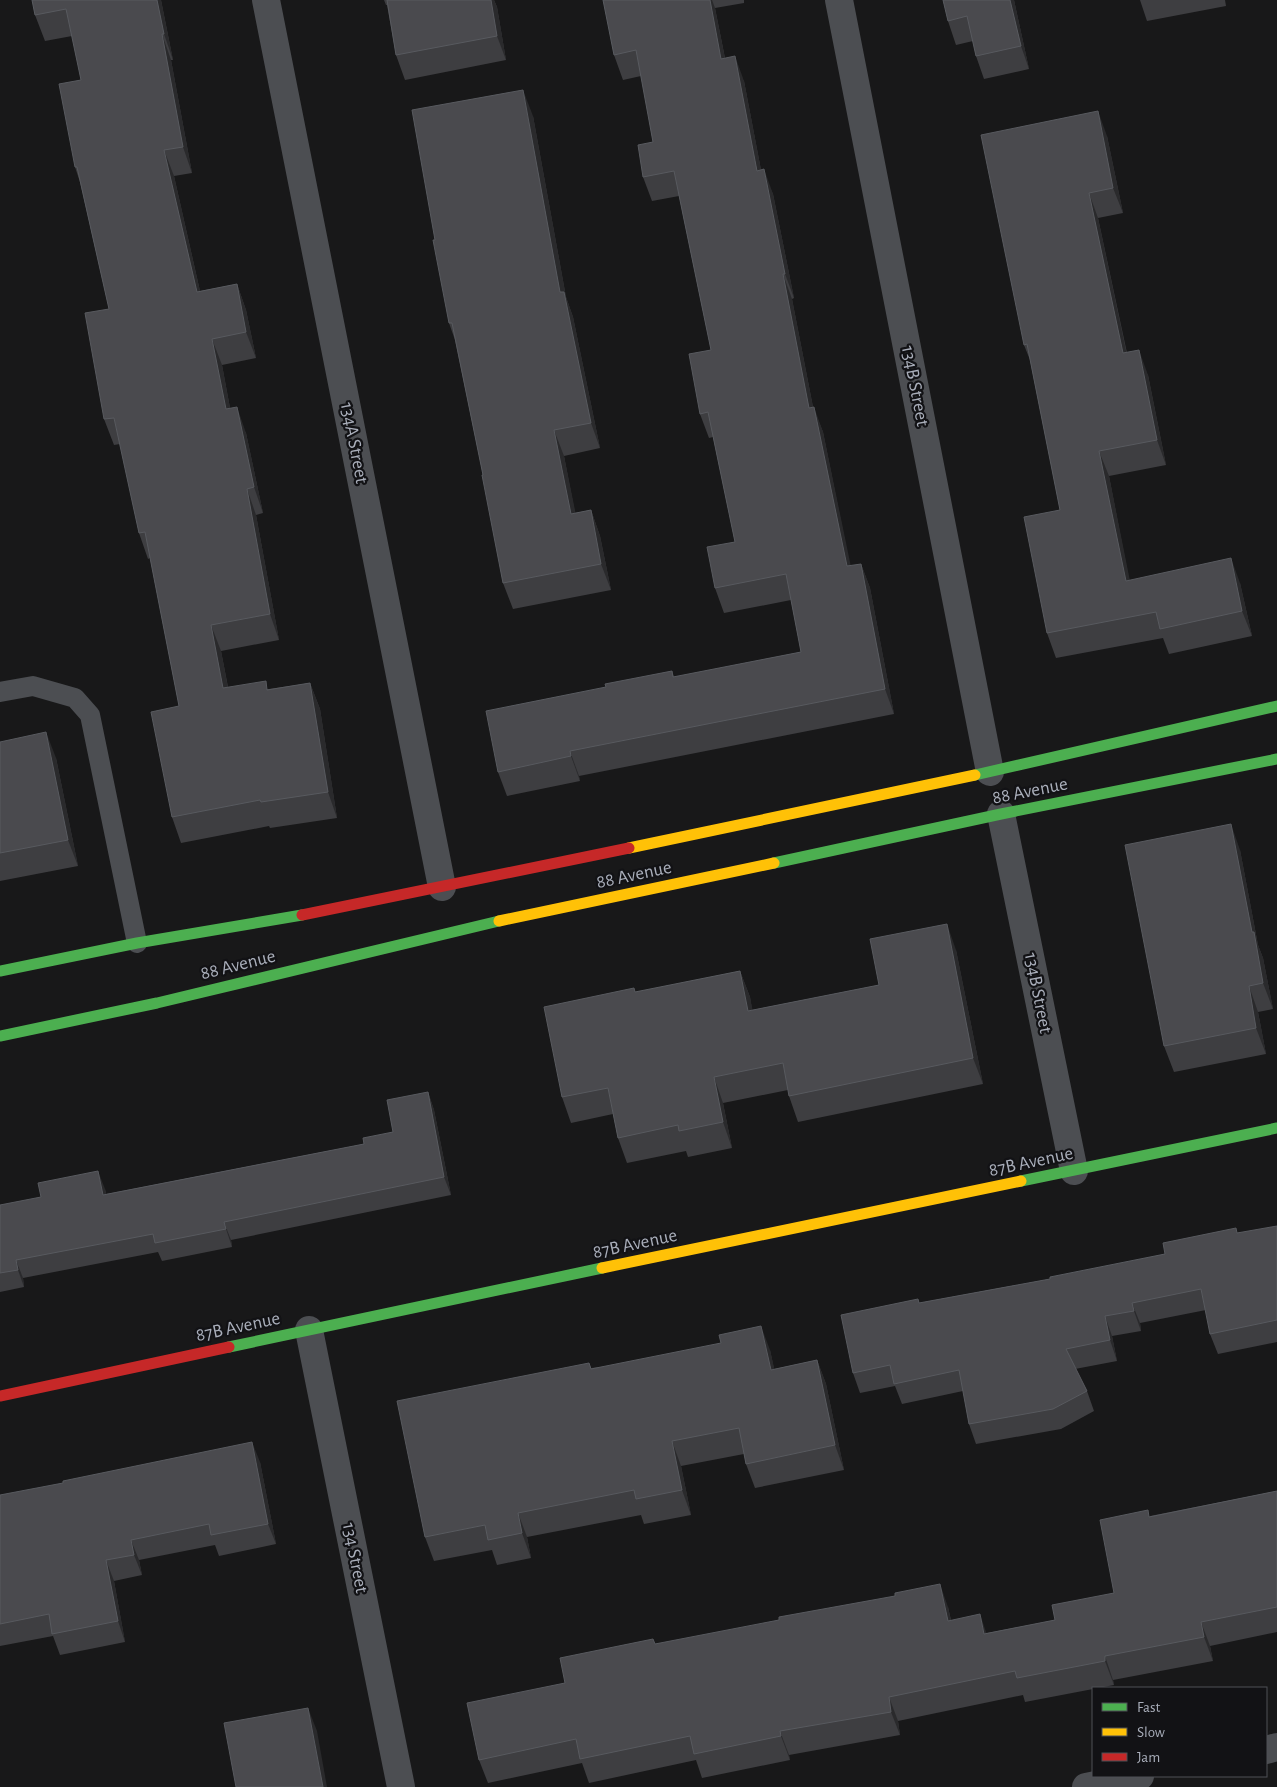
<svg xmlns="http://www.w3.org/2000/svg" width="1277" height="1787" font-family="'Alegreya Sans',sans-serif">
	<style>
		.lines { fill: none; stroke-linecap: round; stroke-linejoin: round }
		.lane { stroke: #4c4e52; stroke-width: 20 }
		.street { stroke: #4c4e52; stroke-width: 28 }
		.fast { stroke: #4caf50; stroke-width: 11 }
		.slow { stroke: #ffc107; stroke-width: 11 }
		.jam { stroke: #c62828; stroke-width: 11 }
		.wall { fill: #3e3e41 }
		.shaded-wall { fill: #2a2a2c }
		.building { fill: #4a4a4e; stroke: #585a5f }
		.labels { text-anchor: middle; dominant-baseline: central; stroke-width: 4.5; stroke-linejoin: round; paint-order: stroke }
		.street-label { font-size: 19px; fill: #a9aeba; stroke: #121215 }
	</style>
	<rect width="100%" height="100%" fill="#181819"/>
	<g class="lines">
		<polyline class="lane" points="0,692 33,686 75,698 90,715 137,943"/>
		<g class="street">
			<polyline points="266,0 442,887"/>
			<polyline points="839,0 990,772"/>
			<polyline points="1001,814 1074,1171"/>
			<polyline points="309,1330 401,1787"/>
			<polyline points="1266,1750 1277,1747"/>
			<polyline points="1086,1787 1140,1776"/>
		</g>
		<g class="fast">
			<polyline points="975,775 1277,706"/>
			<polyline points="774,863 1001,814 1277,759"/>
			<polyline points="0,971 137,943 302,915"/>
			<polyline points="0,1036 157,1003 499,921"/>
			<polyline points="1021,1181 1277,1128"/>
			<polyline points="229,1347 602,1268"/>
		</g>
		<g class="slow">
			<polyline points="629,848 975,775"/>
			<polyline points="499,921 774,863"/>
			<polyline points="602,1268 1021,1181"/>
		</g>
		<g class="jam">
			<polyline points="302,915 629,848"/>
			<polyline points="0,1396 229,1347"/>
		</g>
	</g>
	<g class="wall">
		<polygon points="32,0 161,0 173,60 171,60 192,173 174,176 200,291 237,284 246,310 256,358 222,365 230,408 246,433 263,513 256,515 279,640 221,651 228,687 269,689 310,683 320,709 337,818 270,828 269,826 181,843 172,817 179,706 150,558 148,559 139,533 120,444 114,445 104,419 109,309 80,182 75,167 81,80 72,36 45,41 35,15"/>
		<polygon points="384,0 494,0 497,7 506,60 405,80 396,55 387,5 386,5"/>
		<polygon points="603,0 744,0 744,3 715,8 725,58 744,81 761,170 773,194 794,298 792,299 813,407 823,432 850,566 861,564 870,588 894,714 579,776 580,781 507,796 498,772 606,687 672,671 674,677 801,652 791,600 724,613 715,588 735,542 713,437 709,438 700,414 711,350 679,196 652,201 643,177 653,142 641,76 623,80 614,55"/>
		<polygon points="943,0 1014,0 1029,69 984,79 976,56 973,41 956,45 948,21"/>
		<polygon points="1140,0 1225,0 1226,6 1147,21"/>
		<polygon points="533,116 566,297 573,317 600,448 564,456 575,513 591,510 600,536 611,590 513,609 503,583 483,475 455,340 449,323 435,240"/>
		<polygon points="1107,136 1123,213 1098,218 1127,353 1148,375 1166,465 1109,476 1129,580 1240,583 1252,636 1169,654 1163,638 1056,658 1047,633 1060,510 1030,360 1024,345"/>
		<polygon points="0,742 56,758 78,866 0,881"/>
		<polygon points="1240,850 1258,945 1263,958 1273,1009 1258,1012 1266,1054 1174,1072 1164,1046"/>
		<polygon points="956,950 983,1084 798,1122 789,1096 788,1090 723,1103 732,1148 688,1157 686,1151 627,1163 618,1138 613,1114 571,1123 562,1097 636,992 740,971 750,997 752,1010 879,985"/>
		<polygon points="428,1092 434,1110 451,1195 231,1240 232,1247 162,1261 158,1252 23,1278 24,1287 0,1292 0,1205 105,1189 106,1194 364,1144 393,1132"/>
		<polygon points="1277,1226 1277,1342 1218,1354 1210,1334 1206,1310 1140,1323 1141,1331 1112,1336 1117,1361 1075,1369 1087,1391 1094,1411 1061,1429 976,1444 969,1424 963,1391 902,1404 895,1386 860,1393 853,1373 919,1303 1050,1279 1165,1254 1238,1233"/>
		<polygon points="770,1350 774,1369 817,1360 826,1384 844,1470 755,1488 746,1464 744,1454 681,1466 691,1515 644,1524 641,1515 527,1537 531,1558 497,1565 492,1550 434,1561 425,1537 589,1363 591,1368"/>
		<polygon points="260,1462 276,1544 219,1556 215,1545 139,1560 142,1575 114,1581 125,1642 60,1655 53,1636 0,1646 0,1495"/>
		<polygon points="1277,1491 1277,1632 1210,1646 1213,1661 1113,1680 1114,1685 1025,1702 1023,1695 898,1721 900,1735 789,1755 790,1760 702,1778 696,1760 589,1783 582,1763 488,1783 479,1760 565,1683 655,1644 948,1607 951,1620 987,1633 1055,1620 1114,1593 1150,1516"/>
	</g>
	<g class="shaded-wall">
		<polygon points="157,0 161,0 173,60 164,34"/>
		<polygon points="491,0 494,0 497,7 506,60 497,36"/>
		<polygon points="710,0 712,0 715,8 730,84 721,59"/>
		<polygon points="1010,0 1014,0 1029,69 1021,46"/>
		<polygon points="162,34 171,60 192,173 183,147"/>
		<polygon points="735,56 744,81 766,196 757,171"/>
		<polygon points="523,90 533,116 566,297 573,317 600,448 591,423 560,292"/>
		<polygon points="1098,111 1107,136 1123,213 1113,188"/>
		<polygon points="164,150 174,176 206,318 197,292"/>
		<polygon points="764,169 773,194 794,298 785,274"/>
		<polygon points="1089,193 1098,218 1132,379 1123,353"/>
		<polygon points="783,274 792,299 818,433 809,408"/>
		<polygon points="237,284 246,310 256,358 246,332"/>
		<polygon points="212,339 222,365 235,435 226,409"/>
		<polygon points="1139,350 1148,375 1166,465 1157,440"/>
		<polygon points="237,407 246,433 263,513 254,487"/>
		<polygon points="814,407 823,432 856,591 847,566"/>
		<polygon points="554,430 564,456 581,540 571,514"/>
		<polygon points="1099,451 1109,476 1135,606 1126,581"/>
		<polygon points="247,489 256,515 279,640 270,614"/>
		<polygon points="591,510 600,536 611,590 601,564"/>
		<polygon points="1231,558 1240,583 1252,636 1242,611"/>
		<polygon points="861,564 870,588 894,714 885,689"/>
		<polygon points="211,625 221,651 233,714 223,688"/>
		<polygon points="310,683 320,709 337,818 328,792"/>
		<polygon points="46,732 56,758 78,866 68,840"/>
		<polygon points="570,751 579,776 580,781 571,756"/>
		<polygon points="1231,824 1240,850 1258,945 1263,958 1273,1009 1263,983 1252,932"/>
		<polygon points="947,924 956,950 983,1084 973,1058"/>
		<polygon points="740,971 750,997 758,1037 748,1011"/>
		<polygon points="1249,986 1258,1012 1266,1054 1256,1028"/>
		<polygon points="714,1077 723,1103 732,1148 723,1122"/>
		<polygon points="428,1092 434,1110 451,1195 444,1177"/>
		<polygon points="98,1171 105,1189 110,1213 103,1195"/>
		<polygon points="224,1222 231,1240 232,1247 226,1229"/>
		<polygon points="16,1260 23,1278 24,1287 18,1270"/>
		<polygon points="1132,1303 1140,1323 1141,1331 1134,1311"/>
		<polygon points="1105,1316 1112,1336 1117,1361 1110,1340"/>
		<polygon points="761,1326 770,1350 780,1394 771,1370"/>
		<polygon points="817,1360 826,1384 844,1470 835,1445"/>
		<polygon points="672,1441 681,1466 691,1515 682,1490"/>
		<polygon points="252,1442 260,1462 276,1544 268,1524"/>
		<polygon points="518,1513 527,1537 531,1558 522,1533"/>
		<polygon points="131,1540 139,1560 142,1575 134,1555"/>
		<polygon points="106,1560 114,1581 125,1642 118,1621"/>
		<polygon points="940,1584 948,1607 956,1645 948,1621"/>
		<polygon points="980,1614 988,1638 984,1634"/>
		<polygon points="1201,1622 1210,1646 1213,1661 1204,1637"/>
		<polygon points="1105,1656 1113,1680 1114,1685 1105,1661"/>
		<polygon points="889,1697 898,1721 900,1735 891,1712"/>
		<polygon points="308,1708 317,1731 327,1787 323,1787"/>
		<polygon points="780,1731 789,1755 790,1760 781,1736"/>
	</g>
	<g class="building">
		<polygon points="32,0 157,0 164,34 162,34 183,147 164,150 197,292 237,284 246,332 212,339 226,409 237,407 254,487 247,489 270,614 211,625 223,688 266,681 267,690 310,683 328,792 261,802 260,800 172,817 151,712 179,706 145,532 139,533 114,418 104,419 85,313 109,309 77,167 75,167 59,84 81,80 66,9 35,15"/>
		<polygon points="387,0 491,0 497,36 396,55"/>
		<polygon points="603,0 710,0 721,59 735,56 757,171 764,169 785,274 783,274 809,408 814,407 847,566 861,564 885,689 570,751 571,756 498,772 486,711 606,687 605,684 672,671 673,677 801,652 786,574 715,588 707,547 735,542 708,412 700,414 689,354 711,350 674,171 643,177 638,145 653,142 636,50 614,55"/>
		<polygon points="943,0 1010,0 1021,46 976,56 967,16 948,21"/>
		<polygon points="523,90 560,292 564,292 591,423 554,430 571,514 591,510 601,564 503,583 482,475 483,475 452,323 449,323 433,240 435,240 412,110"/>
		<polygon points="1098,111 1113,188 1089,193 1123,353 1139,350 1157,440 1099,451 1126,581 1231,558 1242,611 1160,629 1156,612 1047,633 1024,517 1060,510 1027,344 1024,345 981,135"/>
		<polygon points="46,732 68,840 0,853 0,742"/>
		<polygon points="1231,824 1252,932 1254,932 1263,983 1249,986 1256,1028 1164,1046 1125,845"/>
		<polygon points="947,924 973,1058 789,1096 783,1063 714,1077 723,1122 679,1131 678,1125 618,1138 608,1088 562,1097 544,1007 634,988 635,992 740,971 748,1011 879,985 870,939"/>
		<polygon points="428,1092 444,1177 224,1222 226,1229 155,1243 153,1234 16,1260 18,1270 0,1273 0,1205 41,1197 38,1183 98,1171 103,1195 364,1144 363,1138 393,1132 387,1100"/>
		<polygon points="1277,1226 1277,1320 1210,1334 1201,1289 1132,1303 1134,1311 1105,1316 1110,1340 1066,1349 1087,1391 1053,1409 969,1424 959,1370 894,1384 890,1365 853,1373 841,1315 918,1299 919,1303 1050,1279 1050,1277 1165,1254 1163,1243 1236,1228 1237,1233"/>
		<polygon points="761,1326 771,1370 817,1360 835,1445 746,1464 739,1428 672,1441 682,1490 636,1499 634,1490 518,1513 522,1533 488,1540 485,1525 425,1537 397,1401 589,1363 591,1369 721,1343 719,1335"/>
		<polygon points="252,1442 268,1524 211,1535 209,1524 131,1540 134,1555 106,1560 118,1621 52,1634 49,1614 0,1624 0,1495 63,1483 63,1481"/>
		<polygon points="1277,1491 1277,1607 1201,1622 1204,1637 1105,1656 1105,1661 1017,1678 1015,1671 889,1697 891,1712 780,1731 781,1736 694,1754 690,1736 580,1759 576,1739 479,1760 467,1703 565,1683 560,1658 653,1639 655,1644 779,1620 779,1617 895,1596 895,1593 940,1584 948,1621 980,1614 984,1634 1055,1620 1052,1605 1114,1593 1100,1520 1148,1510 1149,1517"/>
		<polygon points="308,1708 323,1787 236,1787 224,1723"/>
	</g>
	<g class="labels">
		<g class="street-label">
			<text transform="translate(915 386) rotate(79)">134B Street</text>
			<text transform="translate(354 443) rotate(79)">134A Street</text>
			<text transform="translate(1030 791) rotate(-11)">88 Avenue</text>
			<text transform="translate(634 875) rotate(-12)">88 Avenue</text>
			<text transform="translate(238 965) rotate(-14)">88 Avenue</text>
			<text transform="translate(1038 993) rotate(79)">134B Street</text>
			<text transform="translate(1031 1162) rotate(-12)">87B Avenue</text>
			<text transform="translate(635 1244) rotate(-12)">87B Avenue</text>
			<text transform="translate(238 1327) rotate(-12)">87B Avenue</text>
			<text transform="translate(355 1558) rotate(79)">134 Street</text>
		</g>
	</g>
	<rect x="1092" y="1687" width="175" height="90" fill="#121215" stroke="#4e5057"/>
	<rect x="1102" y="1703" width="25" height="8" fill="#4caf50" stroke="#4e5057"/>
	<text x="1137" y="1712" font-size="15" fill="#a9aeba">Fast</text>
	<rect x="1102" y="1728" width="25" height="8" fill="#ffc107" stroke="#4e5057"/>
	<text x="1137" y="1737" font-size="15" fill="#a9aeba">Slow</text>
	<rect x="1102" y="1753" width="25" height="8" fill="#c62828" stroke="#4e5057"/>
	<text x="1137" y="1762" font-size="15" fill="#a9aeba">Jam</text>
</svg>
